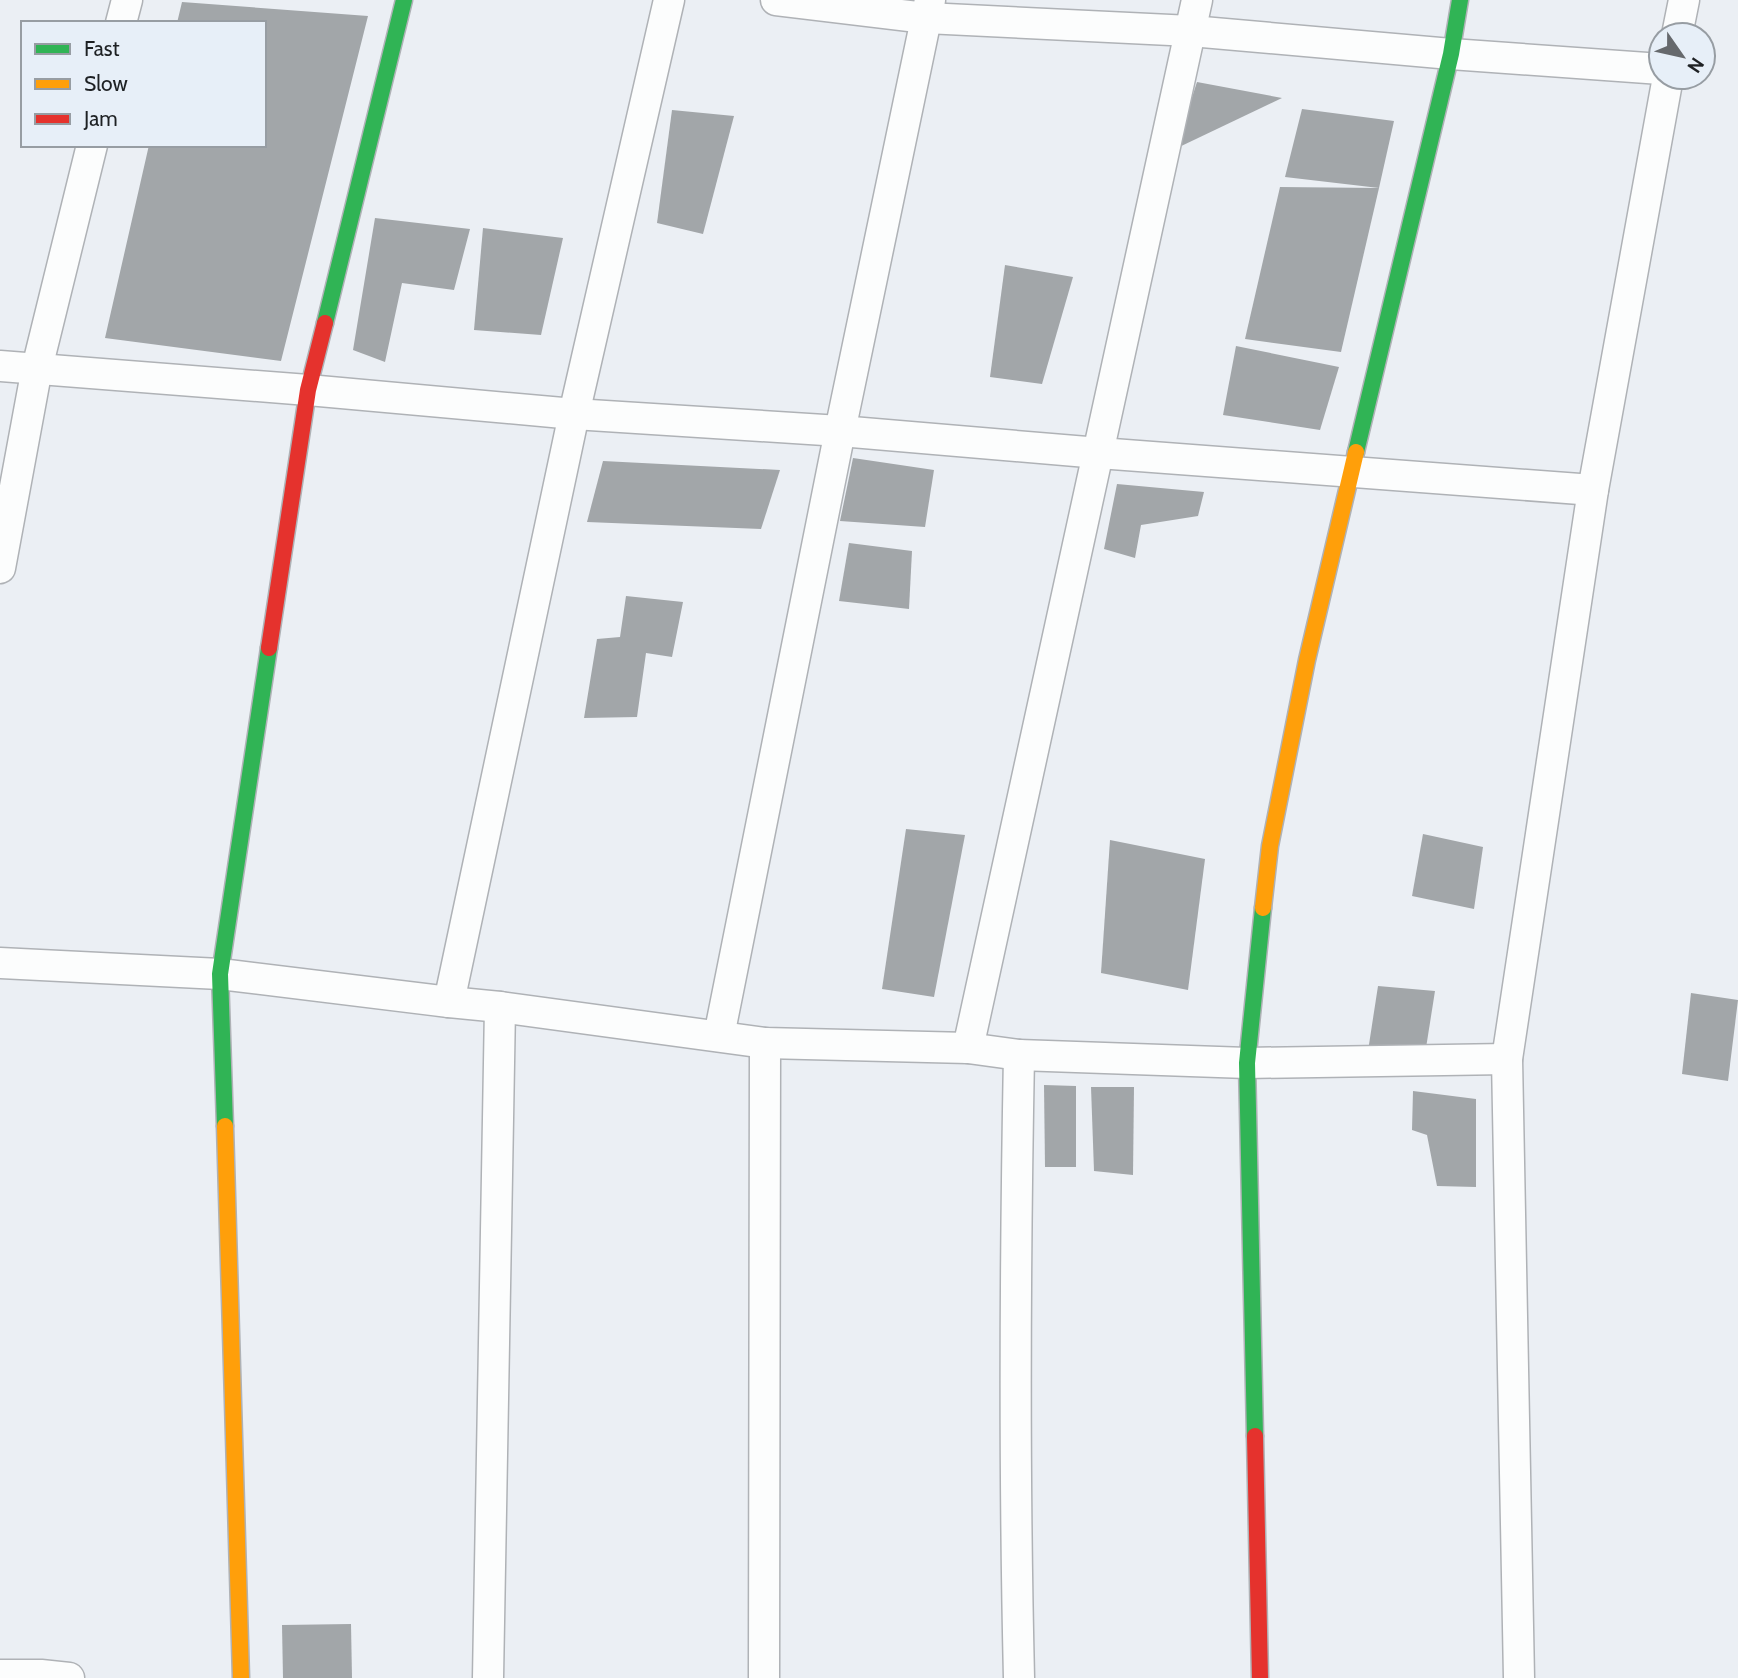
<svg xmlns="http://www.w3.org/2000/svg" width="1738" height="1678" font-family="Cabin,sans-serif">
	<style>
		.building { fill: #a2a6a9 }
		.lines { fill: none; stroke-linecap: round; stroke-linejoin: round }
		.street-casing { stroke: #afb2b6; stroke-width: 33 }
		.fast-casing { stroke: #afb2b6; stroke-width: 19 }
		.slow-casing { stroke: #afb2b6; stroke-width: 19 }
		.jam-casing { stroke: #afb2b6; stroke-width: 19 }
		.street { stroke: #fcfdfd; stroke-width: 30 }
		.fast { stroke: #30b455; stroke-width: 16 }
		.slow { stroke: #ff9f0a; stroke-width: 16 }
		.jam { stroke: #e5322d; stroke-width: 16 }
	</style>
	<rect width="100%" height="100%" fill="#ebeff4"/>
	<g class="building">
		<polygon points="182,2 368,16 281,361 105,338 149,145 264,145 264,23 177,23"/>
		<polygon points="1197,82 1282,98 1175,149"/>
		<polygon points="1302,109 1394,121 1379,188 1285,177"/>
		<polygon points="672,110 734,116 703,234 657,223"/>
		<polygon points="1280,187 1379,188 1341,352 1245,339"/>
		<polygon points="375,218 470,229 454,290 402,283 385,362 353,350"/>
		<polygon points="483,228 563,238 541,335 474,330"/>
		<polygon points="1005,265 1073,277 1042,384 990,377"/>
		<polygon points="1236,346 1339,367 1320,430 1223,415"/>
		<polygon points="853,458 934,470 925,527 840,521"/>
		<polygon points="603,461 780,470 761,529 587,522"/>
		<polygon points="1117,484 1204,492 1198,516 1141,525 1135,558 1104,549"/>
		<polygon points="849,543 912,551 909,609 839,601"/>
		<polygon points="626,596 683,602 672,657 646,653 637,717 584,718 597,639 620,637"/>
		<polygon points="906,829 965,835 934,997 882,989"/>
		<polygon points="1423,834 1483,847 1474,909 1412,896"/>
		<polygon points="1110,840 1205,859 1188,990 1101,973"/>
		<polygon points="1378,986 1435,991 1426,1048 1368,1051"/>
		<polygon points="1691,993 1738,1000 1728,1081 1682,1074"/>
		<polygon points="1044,1085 1076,1086 1076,1167 1045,1167"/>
		<polygon points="1091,1087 1134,1087 1133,1175 1094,1171"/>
		<polygon points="1413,1091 1476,1099 1476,1187 1437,1186 1427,1135 1412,1130"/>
		<polygon points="351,1624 352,1678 283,1678 282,1625"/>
	</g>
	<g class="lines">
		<defs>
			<g id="street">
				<polyline points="776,0 926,18 1191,31 1451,54 1661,69"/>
				<polyline points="121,23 127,0"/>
				<polyline points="1677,35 1684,0"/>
				<polyline points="0,366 308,390 574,414 840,431 1099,453 1593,490"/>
				<polyline points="0,568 37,368 92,145"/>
				<polyline points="0,963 220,974 449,1002 500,1007 765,1043 968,1048 1019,1055 1247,1063 1507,1059"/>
				<polyline points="449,1002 574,414 669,0"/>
				<polyline points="719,1036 840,431 930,0"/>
				<polyline points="968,1048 1197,0"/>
				<polyline points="0,1675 41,1675 69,1678"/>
				<polyline points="488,1678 500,1007"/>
				<polyline points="764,1678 765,1043"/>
				<path d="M1019 1678C1014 1470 1015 1263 1019 1055"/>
				<polyline points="1519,1678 1507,1059 1593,490 1668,77"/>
			</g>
			<g id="fast">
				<polyline points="325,323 404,0"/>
				<polyline points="1356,452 1451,54 1460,0"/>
				<polyline points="225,1126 220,974 269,648"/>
				<polyline points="1255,1436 1247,1063 1263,908"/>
			</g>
			<g id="slow">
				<polyline points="1263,908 1270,846 1307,660 1356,452"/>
				<polyline points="225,1126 241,1678"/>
			</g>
			<g id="jam">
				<polyline points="269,648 308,390 325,323"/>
				<polyline points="1255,1436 1260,1678"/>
			</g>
		</defs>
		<use href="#street" class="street-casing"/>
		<use href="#fast" class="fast-casing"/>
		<use href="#slow" class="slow-casing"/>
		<use href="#jam" class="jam-casing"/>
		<use href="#street" class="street"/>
		<use href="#fast" class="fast"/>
		<use href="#slow" class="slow"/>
		<use href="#jam" class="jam"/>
	</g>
	<rect x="21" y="21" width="245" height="126" fill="#e7eff8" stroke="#979da3" stroke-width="2"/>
	<rect x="35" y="44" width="35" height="10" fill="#30b455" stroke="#979da3" stroke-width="2"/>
	<text x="84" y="56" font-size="21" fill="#1e2124">Fast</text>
	<rect x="35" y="79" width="35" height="10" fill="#ff9f0a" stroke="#979da3" stroke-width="2"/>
	<text x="84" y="91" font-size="21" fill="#1e2124">Slow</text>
	<rect x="35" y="114" width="35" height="10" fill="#e5322d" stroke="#979da3" stroke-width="2"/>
	<text x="84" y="126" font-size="21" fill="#1e2124">Jam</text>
	<g transform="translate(1682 56) rotate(124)"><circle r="33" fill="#e7eff8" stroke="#979da3" stroke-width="2"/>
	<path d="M0-5L12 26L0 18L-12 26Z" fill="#66696d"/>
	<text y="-10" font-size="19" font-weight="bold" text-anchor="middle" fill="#1e2124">N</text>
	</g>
</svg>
